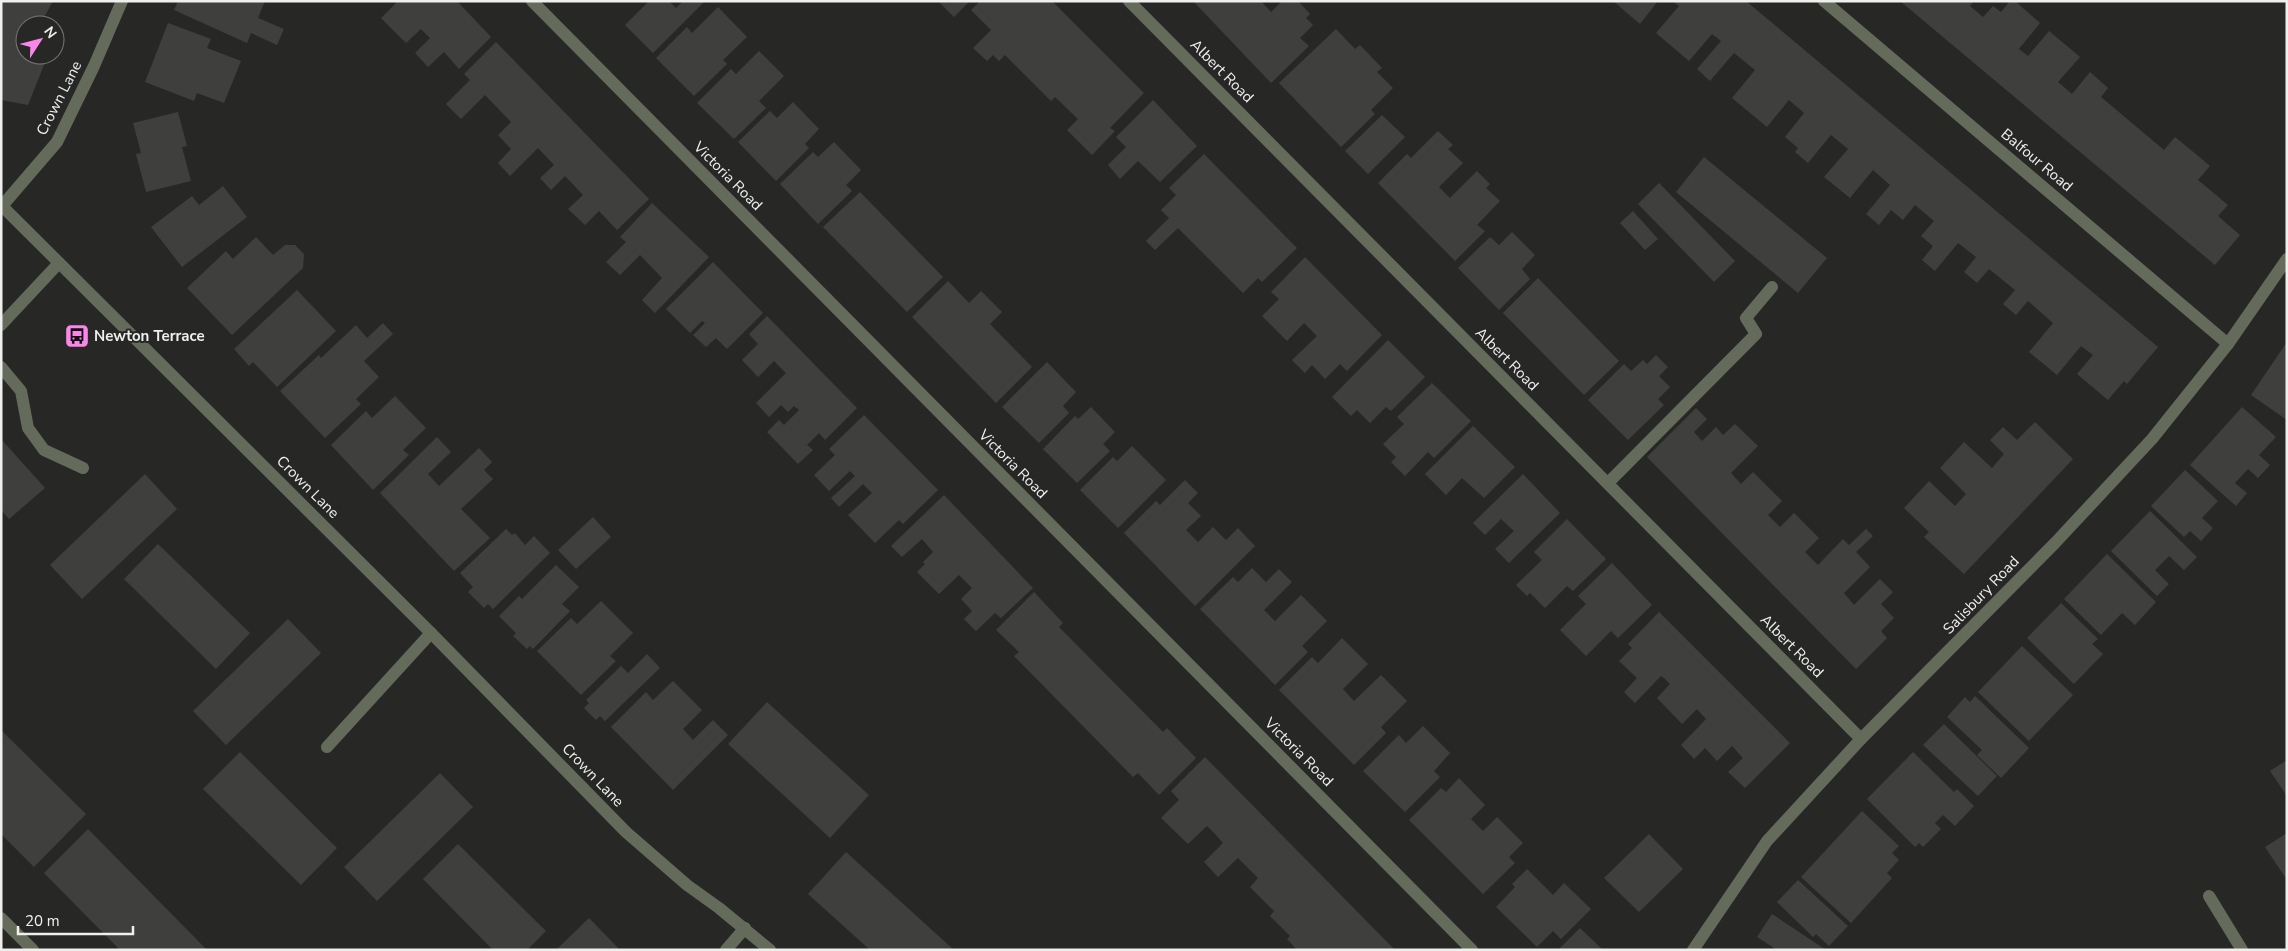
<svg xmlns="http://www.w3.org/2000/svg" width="2288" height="951" font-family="'Nunito Sans',sans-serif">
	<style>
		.building { fill: #3f403d }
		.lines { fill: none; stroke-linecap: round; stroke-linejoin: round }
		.minor { stroke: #656b5b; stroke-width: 12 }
		.labels { text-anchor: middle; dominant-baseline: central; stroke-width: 4; stroke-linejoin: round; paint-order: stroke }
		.street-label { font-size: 15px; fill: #eff0ee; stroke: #272826 }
		.poi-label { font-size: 15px; font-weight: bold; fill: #eff0ee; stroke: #272826; text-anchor: start }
	</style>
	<rect width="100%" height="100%" fill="#272826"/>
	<g class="building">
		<polygon points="1,1 53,1 40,25 25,25 25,55 48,55 28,105 1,100"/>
		<polygon points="178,1 265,1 258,18 284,29 277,45 251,33 247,43 174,10"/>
		<polygon points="394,1 457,1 491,37 459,69 444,52 428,67 415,53 430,38 421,29 406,43 381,18 396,3"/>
		<polygon points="649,1 669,1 676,8 683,1 705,1 653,53 625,25"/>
		<polygon points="938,1 970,1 954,17"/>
		<polygon points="980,1 1052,1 1144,93 1110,128 1115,131 1092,155 1067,130 1078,119 1055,97 1051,101 1005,55 999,61 993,55 987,61 973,48 991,30 971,10"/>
		<polygon points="1193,1 1261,1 1271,12 1282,1 1298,1 1310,14 1306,18 1313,25 1300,38 1309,46 1271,83"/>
		<polygon points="1613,1 1658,1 1640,24"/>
		<polygon points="1672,1 1746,1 2158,347 2127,384 2124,381 2108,400 2077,374 2093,355 2081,346 2057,375 2029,352 2053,323 2028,301 2016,315 2003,304 2015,290 1989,269 1977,283 1964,272 1976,257 1958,243 1935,271 1922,260 1933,246 1921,236 1934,221 1915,205 1903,220 1891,210 1879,225 1866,214 1890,185 1873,170 1850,198 1824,177 1848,149 1831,135 1808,163 1795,152 1798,148 1785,137 1804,113 1789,100 1767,127 1732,98 1755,70 1734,53 1710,81 1697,69 1721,41 1712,34 1689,61 1656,33 1679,6"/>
		<polygon points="1900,1 1974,1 1970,6 1983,17 1993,6 2001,12 2010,1 2015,1 2040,23 2019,49 2028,56 2049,31 2067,46 2080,57 2058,82 2072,94 2090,72 2108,88 2101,97 2164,150 2175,137 2197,155 2210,166 2198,180 2228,205 2218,216 2240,235 2215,265"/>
		<polygon points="718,7 747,37 723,60 727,64 694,96 656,58 687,27 692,33"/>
		<polygon points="168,23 211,39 207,48 241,61 224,103 197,93 194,101 145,82"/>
		<polygon points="1336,29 1355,49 1360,45 1382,68 1377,72 1393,88 1371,110 1375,114 1341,147 1279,83"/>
		<polygon points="496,42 649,199 617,230 599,211 585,225 568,209 583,195 565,176 551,190 540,178 554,165 538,148 510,176 498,163 511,149 498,135 511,122 485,95 461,119 446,104 470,80 464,74"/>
		<polygon points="759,51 784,76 759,101 766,108 734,139 697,103 731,69 736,74"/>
		<polygon points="1153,100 1197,146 1160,182 1138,161 1120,179 1108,165 1126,147 1116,137"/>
		<polygon points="793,102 819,129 805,144 809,148 776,181 738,142 770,111 777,118"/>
		<polygon points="178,112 187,146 182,147 191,181 146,192 137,158 136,154 141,153 133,123"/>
		<polygon points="1382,115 1405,137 1368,174 1345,151"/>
		<polygon points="1438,131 1453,145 1448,149 1463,163 1439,187 1450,198 1477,171 1490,184 1486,188 1500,201 1477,225 1485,231 1455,261 1378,183 1407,154 1411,158"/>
		<polygon points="834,142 861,170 846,185 852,191 818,224 780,184 813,152 818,157"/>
		<polygon points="1204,154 1297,248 1262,282 1258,278 1243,293 1178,228 1155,250 1146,241 1169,218 1161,210 1176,195 1169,188"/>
		<polygon points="1704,157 1827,258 1798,293 1676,192"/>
		<polygon points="1659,183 1735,261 1714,282 1638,204"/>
		<polygon points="223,186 247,217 182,267 151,227 192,196 199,205"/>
		<polygon points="860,192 943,277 907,312 823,227"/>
		<polygon points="652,203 709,257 655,313 642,300 662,278 640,255 620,275 606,262 626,242 620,237"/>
		<polygon points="1633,211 1658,239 1645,250 1620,223"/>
		<polygon points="1512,232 1535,255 1522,269 1530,279 1499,310 1458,268 1490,237 1499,245"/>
		<polygon points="256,237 273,255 285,245 295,245 304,254 303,268 232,335 187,288 226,251 233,259"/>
		<polygon points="1305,257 1382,335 1347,371 1340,364 1325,379 1312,365 1305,373 1292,360 1317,336 1304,323 1287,341 1262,316 1279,299 1271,292"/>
		<polygon points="713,262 763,313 727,349 716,338 706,347 693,335 705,323 702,321 690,333 666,309"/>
		<polygon points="1538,278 1619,361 1584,395 1503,313"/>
		<polygon points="948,281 969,303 981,291 1002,312 990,324 1032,367 996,403 912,317"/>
		<polygon points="297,290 336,331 277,387 253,362 249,366 234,349"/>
		<polygon points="767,316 857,408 825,440 819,433 807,445 813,450 798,464 767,432 779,420 784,425 799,410 794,406 788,412 781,405 769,417 756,403 786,373 774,361 758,377 742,360 758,344 749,334"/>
		<polygon points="383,323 393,334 364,361 379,377 356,399 361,404 325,438 280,391 319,355 321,358 356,325 367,338"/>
		<polygon points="1388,340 1425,377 1391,411 1386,407 1370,423 1357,410 1351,416 1332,397"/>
		<polygon points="2287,342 2287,420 2251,395"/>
		<polygon points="1656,355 1668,367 1659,376 1670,387 1658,399 1664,405 1628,440 1588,400 1624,364 1631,371 1643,360 1647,364"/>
		<polygon points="1047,362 1076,392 1063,406 1069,413 1039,443 1002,407"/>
		<polygon points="1432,383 1471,421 1434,458 1428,452 1405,476 1391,462 1396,457 1383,444 1404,424 1397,417"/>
		<polygon points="395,396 426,428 403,450 409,455 373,490 331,445 366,411 372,418"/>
		<polygon points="1091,407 1115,432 1103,444 1110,451 1077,483 1043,449 1075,416 1078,419"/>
		<polygon points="2242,407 2276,437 2259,455 2270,465 2258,478 2248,469 2235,483 2247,493 2236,506 2190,465"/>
		<polygon points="1696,408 1707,419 1694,432 1702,441 1716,427 1723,435 1735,424 1758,446 1731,473 1741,484 1753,472 1782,501 1768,515 1780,527 1794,513 1819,538 1805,552 1818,565 1843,539 1849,545 1866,529 1873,536 1856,552 1870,567 1844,593 1854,605 1880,579 1893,592 1881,604 1894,618 1881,631 1887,638 1856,669 1647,457"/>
		<polygon points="864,415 938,490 903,524 899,520 875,543 848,515 872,493 863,484 839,507 831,498 855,476 850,471 829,491 814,475 835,455 829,449"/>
		<polygon points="2035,422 2073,459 1964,574 1924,537 1929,532 1904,508 1929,481 1955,506 1966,494 1940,468 1964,442 1992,468 2004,454 1990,440 2003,427 2017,440"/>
		<polygon points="1473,426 1515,467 1484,498 1462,478 1446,495 1425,474"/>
		<polygon points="437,437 451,452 428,474 439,486 479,448 492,462 484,470 493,479 461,509 490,538 454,571 380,493"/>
		<polygon points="1,439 45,488 9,519 1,510"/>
		<polygon points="1132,446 1166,480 1118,528 1080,490 1113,457 1117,461"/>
		<polygon points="2185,470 2218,501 2202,518 2213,528 2201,541 2190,531 2184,537 2151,506"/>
		<polygon points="145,474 177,509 82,599 50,565"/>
		<polygon points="1523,474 1560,513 1509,563 1495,549 1514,531 1501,519 1485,535 1473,523"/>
		<polygon points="1185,480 1198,493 1188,503 1201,516 1186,530 1198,542 1213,527 1226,540 1238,528 1255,546 1195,606 1124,533 1156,501 1160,505"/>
		<polygon points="944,495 1033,588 1001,618 995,613 976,631 964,619 972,611 961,599 972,588 959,575 939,594 917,572 925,564 923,562 933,552 922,539 902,557 891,546"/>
		<polygon points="2150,511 2197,557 2184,570 2169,556 2155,570 2169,584 2157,596 2111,551"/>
		<polygon points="593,517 611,537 576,569 558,550"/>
		<polygon points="1567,519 1606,559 1573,591 1567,586 1545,608 1530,593 1527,596 1516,585 1542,560 1534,552"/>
		<polygon points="506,529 512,535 515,533 525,545 534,536 550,553 493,609 488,604 484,608 468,592 473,587 460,573"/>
		<polygon points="158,544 250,633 216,669 124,579"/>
		<polygon points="2107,554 2156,602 2135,625 2122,613 2101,635 2064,599"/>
		<polygon points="1612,563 1652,605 1618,638 1611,631 1586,656 1560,630 1586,604 1578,596"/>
		<polygon points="556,565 579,587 562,604 570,611 533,649 530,646 527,649 513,636 516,633 499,616 519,596 522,599"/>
		<polygon points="1252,568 1266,582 1279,569 1292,582 1264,610 1275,621 1301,595 1327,621 1302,646 1308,652 1275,685 1200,609 1233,577 1238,582"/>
		<polygon points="1034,592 1063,623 1059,627 1163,732 1167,728 1196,758 1159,795 1138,773 1133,777 1014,656 1019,652 996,630"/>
		<polygon points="601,601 633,633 610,656 616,661 581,695 537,651 571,618 577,624"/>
		<polygon points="2061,603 2098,639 2092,644 2103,654 2074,684 2027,638"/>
		<polygon points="1659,612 1790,743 1745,788 1728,772 1743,758 1732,746 1717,761 1705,748 1694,759 1681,745 1706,719 1697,709 1682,724 1657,698 1670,684 1665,679 1661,676 1635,703 1624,692 1637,678 1619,661 1632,648 1628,644"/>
		<polygon points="288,619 321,653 226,745 193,711"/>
		<polygon points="1342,638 1368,664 1343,689 1354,701 1381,675 1407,701 1381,727 1386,733 1354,765 1279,690 1312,657 1318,663"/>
		<polygon points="2022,646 2073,695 2029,741 1978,692"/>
		<polygon points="647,654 660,668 605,721 600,716 596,720 584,708 589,703 586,700 621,666 628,673"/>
		<polygon points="673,681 702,710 683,729 693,740 713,720 728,735 673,790 611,727 646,692 653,700"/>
		<polygon points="1975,696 2029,748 2001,778 1977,755 1982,750 1947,717 1965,697 1970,702"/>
		<polygon points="767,702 869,795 830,838 728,744"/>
		<polygon points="1944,724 1997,776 1978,796 1923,745"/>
		<polygon points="1423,726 1450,753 1434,771 1440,777 1405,812 1363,771 1399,735 1406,743"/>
		<polygon points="1,730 86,814 34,867 1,834"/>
		<polygon points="240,752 337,848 301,885 203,789"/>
		<polygon points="1913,752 1954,792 1957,789 1974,806 1955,826 1943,815 1935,823 1941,829 1923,847 1919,843 1915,847 1867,799"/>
		<polygon points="1205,757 1271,824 1395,950 1297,950 1287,939 1290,936 1270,916 1274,911 1250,887 1258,878 1238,858 1218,877 1204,862 1223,843 1215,834 1207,826 1188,844 1161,818 1179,800 1171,791"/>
		<polygon points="2287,760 2287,796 2270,771"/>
		<polygon points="440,773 473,807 377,901 344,867"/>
		<polygon points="1459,778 1485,805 1471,819 1483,831 1497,817 1523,843 1509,857 1515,863 1483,894 1409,820 1441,788 1446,792"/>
		<polygon points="1862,811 1899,846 1892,853 1899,860 1887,873 1892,878 1851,923 1801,877"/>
		<polygon points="88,829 207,950 120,950 44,873"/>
		<polygon points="2287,833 2287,880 2265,847"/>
		<polygon points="1649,834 1683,869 1639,912 1604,878"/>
		<polygon points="458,844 546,931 527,950 493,950 423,879"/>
		<polygon points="846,852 954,950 870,950 808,894"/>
		<polygon points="1527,869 1553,895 1564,883 1591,909 1561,939 1553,931 1537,947 1496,907 1515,887 1512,884"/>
		<polygon points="1798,880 1848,926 1829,946 1816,934 1813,937 1777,902"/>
		<polygon points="1772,914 1826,950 1777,950 1757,937"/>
		<polygon points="589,918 620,950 556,950"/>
		<polygon points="1580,928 1603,950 1558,950"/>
	</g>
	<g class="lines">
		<g class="minor">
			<polyline points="532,1 1472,950"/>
			<polyline points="1129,1 1861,739"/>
			<polyline points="1824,1 2228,344"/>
			<polyline points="1,205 431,633 626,832 687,885 719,908 770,950"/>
			<polyline points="2,206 57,142 94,66 122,1"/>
			<polyline points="1,325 59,263"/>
			<polyline points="1,367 21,391 28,428 44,450 83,468"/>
			<polyline points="1608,483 1756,334 1746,318 1772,287"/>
			<polyline points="327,747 431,633"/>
			<polyline points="2209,896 2242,950"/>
			<polyline points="1,918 33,950"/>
			<polyline points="726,950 745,928"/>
			<polyline points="1693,950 1767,841 1861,739 2055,543 2152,439 2228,344 2287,259"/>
		</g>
	</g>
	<defs>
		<symbol id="bus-square" viewBox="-11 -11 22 22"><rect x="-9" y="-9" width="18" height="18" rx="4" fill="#f987e9" stroke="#272826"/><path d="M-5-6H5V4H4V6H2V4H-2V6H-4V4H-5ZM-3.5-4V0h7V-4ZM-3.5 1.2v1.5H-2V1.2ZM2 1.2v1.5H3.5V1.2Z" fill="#111"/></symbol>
	</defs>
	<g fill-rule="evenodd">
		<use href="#bus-square" x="63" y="322" width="28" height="28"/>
	</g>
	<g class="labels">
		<g class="street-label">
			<text transform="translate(1222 71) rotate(45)">Albert Road</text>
			<text transform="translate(59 98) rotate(-63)">Crown Lane</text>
			<text transform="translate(2037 160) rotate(40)">Balfour Road</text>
			<text transform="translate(728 176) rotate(45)">Victoria Road</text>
			<text transform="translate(1507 359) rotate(45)">Albert Road</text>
			<text transform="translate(1013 464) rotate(45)">Victoria Road</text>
			<text transform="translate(308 487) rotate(45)">Crown Lane</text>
			<text transform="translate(1981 595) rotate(-46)">Salisbury Road</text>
			<text transform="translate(1792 646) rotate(45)">Albert Road</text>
			<text transform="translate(1299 752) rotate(45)">Victoria Road</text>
			<text transform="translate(593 775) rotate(46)">Crown Lane</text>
		</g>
		<g class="poi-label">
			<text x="94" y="336">Newton Terrace</text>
		</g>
	</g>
	<rect width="2288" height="951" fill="none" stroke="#eff0ee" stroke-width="5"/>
	<g transform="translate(40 40) rotate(54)"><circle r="24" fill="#272826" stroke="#777876"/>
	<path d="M0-4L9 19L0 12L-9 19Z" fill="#f987e9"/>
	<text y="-8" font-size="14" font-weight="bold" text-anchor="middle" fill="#eff0ee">N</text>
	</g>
	<path d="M18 926v8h115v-8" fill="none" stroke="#eff0ee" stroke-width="2.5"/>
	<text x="25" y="926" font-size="15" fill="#eff0ee" stroke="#272826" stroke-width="4" paint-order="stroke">20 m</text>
</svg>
